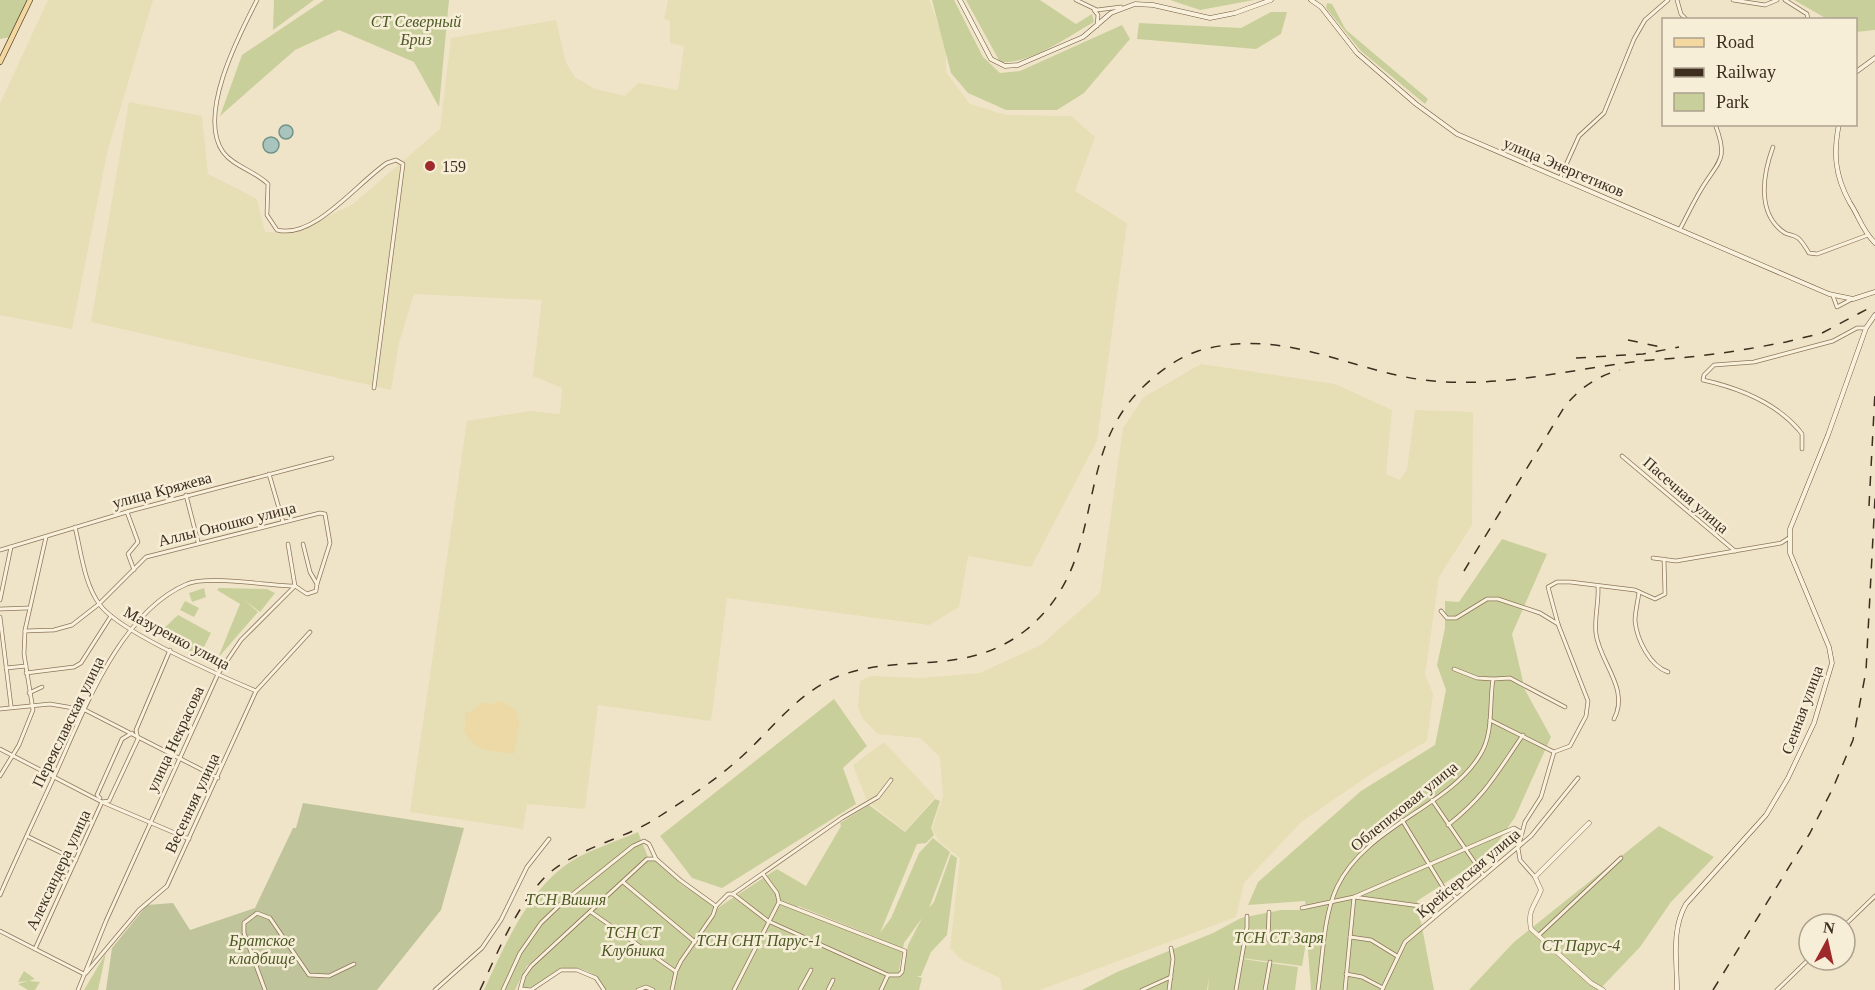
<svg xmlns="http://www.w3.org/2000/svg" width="1875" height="990" font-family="'Times New Roman',serif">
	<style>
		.farmland { fill: #e6deb5 }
		.green { fill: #c9cf9b; fill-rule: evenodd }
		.sand { fill: #ecd9a5 }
		.cemetery { fill: #bfc49a }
		.water { fill: #a9c4bc; stroke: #6f938a; stroke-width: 1.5 }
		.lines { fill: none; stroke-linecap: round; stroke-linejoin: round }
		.minor-casing { stroke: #8d765c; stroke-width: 4.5 }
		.tertiary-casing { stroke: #8d765c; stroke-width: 5 }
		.secondary-casing { stroke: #6f573f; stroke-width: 5 }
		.primary-casing { stroke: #5b4430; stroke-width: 6 }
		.minor { stroke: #faf1dc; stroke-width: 3 }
		.tertiary { stroke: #faf1dc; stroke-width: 4 }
		.secondary { stroke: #faf1dc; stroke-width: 4 }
		.primary { stroke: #f3d9a0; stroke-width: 4.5 }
		.rail { stroke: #3d2e20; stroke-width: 1.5; stroke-dasharray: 10 10; stroke-linecap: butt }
		.poi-dot { fill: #9e2a2b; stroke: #f7eed8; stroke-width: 2 }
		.labels { text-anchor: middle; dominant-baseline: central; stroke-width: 5; stroke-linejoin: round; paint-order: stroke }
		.park-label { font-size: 16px; font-style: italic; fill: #4d5a26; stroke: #f7eed8 }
		.poi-label { font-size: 16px; fill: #3d2e20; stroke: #f7eed8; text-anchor: start }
		.street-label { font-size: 16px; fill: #3d2e20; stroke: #f7eed8 }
	</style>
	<rect width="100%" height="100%" fill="#f0e4c8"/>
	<g class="farmland">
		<polygon points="48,0 153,0 108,149 72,329 0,315 0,104"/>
		<polygon points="668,0 929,0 946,45 946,72 970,104 1006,115 1071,116 1095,137 1075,191 1127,223 1097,441 1031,567 968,556 959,607 929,625 727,598 711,721 598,705 585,809 527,804 523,829 410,812 467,421 530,411 560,414 562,388 533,376 542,300 414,294 399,343 391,390 91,322 129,102 202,116 208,174 257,199 265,232 295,233 353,204 440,129 451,38 556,20 566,63 575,77 595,89 625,96 638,83 678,90 684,46 670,43 670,21 664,19"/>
		<polygon points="1201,364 1335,384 1392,410 1386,474 1400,480 1407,469 1415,410 1473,412 1472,525 1439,577 1425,675 1433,694 1427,741 1374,772 1301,822 1244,883 1236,917 1040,990 1002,990 1000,978 962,960 950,948 960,858 939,841 932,829 943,796 940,757 920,738 878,734 863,719 858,708 860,681 870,676 921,678 980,673 1041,645 1100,593 1123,428 1144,397"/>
		<polygon points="884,742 935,797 905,831 867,801 853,765"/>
	</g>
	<g class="green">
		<polygon points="0,0 27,0 11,37 0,39"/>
		<polygon points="274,0 314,0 273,30"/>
		<polygon points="324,0 449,0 439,107 414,62 339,30 295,50 220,116 242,55"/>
		<polygon points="932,0 954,0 983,57 1000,73 1020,71 1122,25 1130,39 1084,93 1057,110 1006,110 968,93 951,73"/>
		<path d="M966 0H1040L1076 24 1092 14 1094 22C1067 37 1032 64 1000 62Z"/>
		<polygon points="1170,0 1254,0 1200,10"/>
		<polygon points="1794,0 1875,0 1875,30 1856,32 1856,20 1827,19"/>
		<polygon points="1327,3 1332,4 1346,30 1428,99 1425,104 1361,51 1326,8"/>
		<polygon points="1271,12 1287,12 1281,34 1256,49 1137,39 1139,23 1241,28"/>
		<polygon points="1502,539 1547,554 1512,634 1525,690 1551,737 1515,817 1490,854 1417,901 1434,990 1311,990 1307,937 1302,966 1241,958 1235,990 1208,990 1209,978 1207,990 1082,990 1117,972 1213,933 1241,918 1281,910 1306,910 1305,901 1248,905 1258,882 1361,791 1435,745 1446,690 1437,665 1445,628 1445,601 1459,602"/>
		<polygon points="204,588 206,597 192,602 189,593"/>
		<polygon points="219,588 267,589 275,593 260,612 244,600 258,612 218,658 240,604 217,590"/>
		<polygon points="185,601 199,608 194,617 180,610"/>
		<polygon points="178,615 211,633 199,657 159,633"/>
		<polygon points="834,699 867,746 843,768 856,804 722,888 692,878 660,836"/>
		<path d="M935 799 940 801 931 828 934 835 926 843 917 844 880 933 891 918 919 853 933 838 950 852 929 908 934 902 951 854 957 858 947 935 931 952 921 976H917L922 978 919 990H674L677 970 719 907 777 869 806 886 841 826 840 823 869 805 905 832ZM798 906 878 938 877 940 796 908ZM922 918 908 945 903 972 899 970 904 943Z"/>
		<polygon points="1659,826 1714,857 1671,902 1640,947 1599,990 1469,990 1514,942"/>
		<path d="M638 832 648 857 527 966 515 990H484C503 949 526 895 563 867 584 851 613 843 638 832Z"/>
		<path d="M648 860H655L681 884 714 906 707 922 675 968 671 990H606C601 985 600 978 594 975 562 954 549 989 523 988V982L535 963Z"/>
		<polygon points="106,953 98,990 84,990"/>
		<polygon points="1243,959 1298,967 1295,990 1238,990"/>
		<polygon points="24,971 35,979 29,981 40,982 35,990 28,990 18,984 28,981 18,982"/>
	</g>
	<path class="sand" d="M502 701 516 710 519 724 514 754C494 749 478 756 463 730L466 727 465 712 469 713 483 702 493 704Z"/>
	<polygon class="cemetery" points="303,803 464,828 441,910 377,990 106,990 112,948 147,905 173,903 190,930 255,908 293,828 296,828"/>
	<g class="water">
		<circle cx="286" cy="132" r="7"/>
		<circle cx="271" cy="145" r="8"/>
	</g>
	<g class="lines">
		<defs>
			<g id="minor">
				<path d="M257 0C239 35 197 115 223 152 233 166 255 171 268 184L267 213"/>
				<polyline points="1076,0 1097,10 1121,7"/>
				<polyline points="1677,0 1681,14 1687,20"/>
				<polyline points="1733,0 1765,5 1777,0"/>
				<polyline points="1785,0 1807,14 1808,20"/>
				<polyline points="1094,10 1098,15 1097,26"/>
				<path d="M1773 147C1763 174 1756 214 1785 233 1789 235 1794 235 1798 238 1802 241 1806 248 1809 253L1817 254 1868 235"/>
				<polyline points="1560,178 1579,136 1604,113 1634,39 1645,20 1668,0"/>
				<path d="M267 215 277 230C314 240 358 182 387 163L396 160 403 164 374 388"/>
				<path d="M1680 229C1687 216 1694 201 1702 188 1719 160 1729 160 1715 124"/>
				<polyline points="1833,296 1837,307 1852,299"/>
				<path d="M1802 449V434L1799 430C1775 402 1739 388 1703 380L1704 375 1714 365 1754 362 1833 341 1857 328H1866"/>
				<polyline points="1622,456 1735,551"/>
				<polyline points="269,474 283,522"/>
				<polyline points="186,495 198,542"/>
				<polyline points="127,512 138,542 128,554 134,570"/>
				<path d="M75 527C81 551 84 584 100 605 121 633 221 676 256 691"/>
				<polyline points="288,544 295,586"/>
				<polyline points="0,550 130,511 332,458"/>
				<polyline points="1653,558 1676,561 1781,543 1789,538"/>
				<polyline points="295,586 307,594 316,591 317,584 310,572 303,544"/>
				<path d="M1598 587C1599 603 1594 618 1596 634 1600 663 1630 689 1614 719"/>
				<path d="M1639 592C1638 601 1635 612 1635 621 1637 640 1650 666 1668 672"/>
				<polyline points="0,600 11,547"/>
				<polyline points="0,609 28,608"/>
				<polyline points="1441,611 1447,618 1456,618 1487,599 1498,599 1540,613 1558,624"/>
				<polyline points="0,617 11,706"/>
				<polyline points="25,631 54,630 72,625 99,604 146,557 320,513 325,514 330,543 317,584"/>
				<polyline points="6,668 26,666"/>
				<polyline points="26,673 74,667 81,663 111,616"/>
				<polyline points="1493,679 1510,678 1565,707"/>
				<polyline points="29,693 42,687"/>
				<polyline points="0,709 50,704 85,710 218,778"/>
				<polyline points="1490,720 1554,752"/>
				<polyline points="0,749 102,802 189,839"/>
				<polyline points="0,776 19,745 33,710 24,654 25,630 46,537"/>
				<polyline points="100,798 97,795 122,739 132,733"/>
				<polyline points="1432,800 1484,876"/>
				<polyline points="1402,820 1443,887 1457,898"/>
				<path d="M1448 825C1486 795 1496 774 1523 735"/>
				<polyline points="27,836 76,860"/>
				<polyline points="1535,877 1520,860 1518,848 1525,822 1541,797 1554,752 1570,746 1586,716 1588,701 1558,624 1548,587 1557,582 1570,582 1635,590 1655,599 1665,594 1664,559"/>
				<polyline points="623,882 695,942"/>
				<polyline points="733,894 768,921 888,975 899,975 902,972 905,951 779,902"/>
				<path d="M0 895C17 856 35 818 53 779 82 716 118 613 187 584 207 575 270 586 295 586"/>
				<polyline points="1302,908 1354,897 1514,828 1521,832"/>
				<polyline points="591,912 675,971"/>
				<polyline points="1845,925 1875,896"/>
				<polyline points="0,931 84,974"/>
				<polyline points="1539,935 1621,858"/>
				<polyline points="1350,937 1371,940 1397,956"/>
				<polyline points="1268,940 1269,912"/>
				<polyline points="35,949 102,802 109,801 138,739 136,730 170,650"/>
				<polyline points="86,973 139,910 167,886 256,691 310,632"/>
				<polyline points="1346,974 1362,977 1383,988"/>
				<polyline points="522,989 531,990 561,970 577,970 596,978 604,990"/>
				<polyline points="78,990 106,921 218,674 241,640 294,587"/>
				<polyline points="265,990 244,933 244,923 257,913 270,918 309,975 329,976 354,964"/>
				<polyline points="435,990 482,948 501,920 527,867 549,839"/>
				<polyline points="503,990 520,953 541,923 563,902 633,846 644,841 649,844 656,859"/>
				<polyline points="520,990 524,976 531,966 647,859 656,859 680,880 716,906"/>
				<polyline points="638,990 646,987 653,990"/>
				<polyline points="672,990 676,971 681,961 713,915 716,906 728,894 733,894 842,818 878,797 891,780"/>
				<polyline points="734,990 779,902 777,893 763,874"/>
				<polyline points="800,990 811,970"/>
				<polyline points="828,990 833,980"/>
				<polyline points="881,990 888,975"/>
				<polyline points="1142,990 1171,977"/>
				<polyline points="1169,990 1173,959 1171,948"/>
				<polyline points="1236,990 1247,927 1247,916"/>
				<polyline points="1265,990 1270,962"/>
				<path d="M1318 990C1323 957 1323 917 1337 887 1366 826 1449 807 1480 755 1494 733 1489 704 1493 679L1477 678 1454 669"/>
				<polyline points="1345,990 1354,897 1420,906"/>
				<polyline points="1382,990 1405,942 1531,836 1578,778"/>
				<polyline points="1777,990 1809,959"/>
			</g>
			<path id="tertiary" d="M1589 823 1535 877 1541 890C1535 906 1527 910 1531 929L1591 983 1603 990"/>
			<g id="secondary">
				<polyline points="960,0 991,59 1005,66 1018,65 1083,37 1111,13 1135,4 1153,5 1210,18 1235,13 1271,0"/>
				<polyline points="1311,0 1321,7 1357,53 1416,104 1457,134 1829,294 1853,299 1875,292"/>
				<polyline points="1856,72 1875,58"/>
				<path d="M1839 124C1833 154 1835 176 1850 203 1860 218 1861 229 1875 243"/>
				<path d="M1677 990C1677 960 1671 930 1686 904L1766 815 1788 778 1814 723 1832 663 1829 647 1790 553V529L1828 435 1866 328 1875 315"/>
			</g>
			<polyline id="primary" points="0,62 30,0"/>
		</defs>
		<use href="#minor" class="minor-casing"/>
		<use href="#tertiary" class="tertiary-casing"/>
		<use href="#secondary" class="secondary-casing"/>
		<use href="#primary" class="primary-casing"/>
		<use href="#minor" class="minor"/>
		<use href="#tertiary" class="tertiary"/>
		<use href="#secondary" class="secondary"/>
		<use href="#primary" class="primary"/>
		<g class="rail">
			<polyline points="1628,340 1661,347"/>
			<polyline points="1576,358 1643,354 1679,347"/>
			<polyline points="1869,506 1875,392"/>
			<path d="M1464 571 1565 406C1580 388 1597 376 1620 370"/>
			<path d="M480 990C498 952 515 908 545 877 576 847 625 840 660 816 686 799 716 780 739 759 772 730 796 693 839 676 904 652 965 678 1026 630 1111 561 1069 457 1144 386 1160 371 1177 358 1198 351 1291 324 1356 378 1446 382 1512 385 1575 369 1640 361 1656 359 1673 359 1689 357 1721 354 1754 348 1786 342L1822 333 1875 305"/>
			<polyline points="1713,990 1810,833 1833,788 1853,740 1866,671 1875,498"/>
		</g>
	</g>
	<circle class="poi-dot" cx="430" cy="166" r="6"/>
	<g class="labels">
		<g class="park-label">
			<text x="416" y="21">СТ Северный<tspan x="416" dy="18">Бриз</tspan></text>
			<text x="566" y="899">ТСН Вишня</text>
			<text x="633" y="932">ТСН СТ<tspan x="633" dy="18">Клубника</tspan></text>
			<text x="1279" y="937">ТСН СТ Заря</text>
			<text x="262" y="940">Братское<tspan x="262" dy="18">кладбище</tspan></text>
			<text x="759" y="940">ТСН СНТ Парус-1</text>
			<text x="1581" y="945">СТ Парус-4</text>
		</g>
		<g class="poi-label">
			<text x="442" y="166">159</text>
		</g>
		<g class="street-label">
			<text transform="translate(1564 167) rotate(23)">улица Энергетиков</text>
			<text transform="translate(162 490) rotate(-15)">улица Кряжева</text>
			<text transform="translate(1686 495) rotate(41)">Пасечная улица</text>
			<text transform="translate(227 524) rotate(-14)">Аллы Оношко улица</text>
			<text transform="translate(177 638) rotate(28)">Мазуренко улица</text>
			<text transform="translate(1802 710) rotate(-70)">Сенная улица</text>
			<text transform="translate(68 722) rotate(-64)">Переяславская улица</text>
			<text transform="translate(175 739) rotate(-65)">улица Некрасова</text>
			<text transform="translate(192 803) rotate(-65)">Весенняя улица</text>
			<text transform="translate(1404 806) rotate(-39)">Облепиховая улица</text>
			<text transform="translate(58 870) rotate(-65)">Александера улица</text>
			<text transform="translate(1468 873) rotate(-40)">Крейсерская улица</text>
		</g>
	</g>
	<rect x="1662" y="18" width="195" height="108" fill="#f7eed8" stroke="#ada18e" stroke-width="1.5"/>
	<rect x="1674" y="38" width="30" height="9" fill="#f3d9a0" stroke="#ada18e" stroke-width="1.5"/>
	<text x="1716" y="48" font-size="18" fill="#3d2e20">Road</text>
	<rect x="1674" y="68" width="30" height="9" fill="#3d2e20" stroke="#ada18e" stroke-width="1.5"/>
	<text x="1716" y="78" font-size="18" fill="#3d2e20">Railway</text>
	<rect x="1674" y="93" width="30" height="18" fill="#c9cf9b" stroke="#ada18e" stroke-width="1.5"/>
	<text x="1716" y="108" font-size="18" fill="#3d2e20">Park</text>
	<g transform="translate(1827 942) rotate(8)"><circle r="28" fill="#f7eed8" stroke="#ada18e" stroke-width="1.5"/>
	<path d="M0-4.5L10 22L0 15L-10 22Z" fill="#9e2a2b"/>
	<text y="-9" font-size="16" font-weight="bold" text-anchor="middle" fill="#3d2e20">N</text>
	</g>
</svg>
